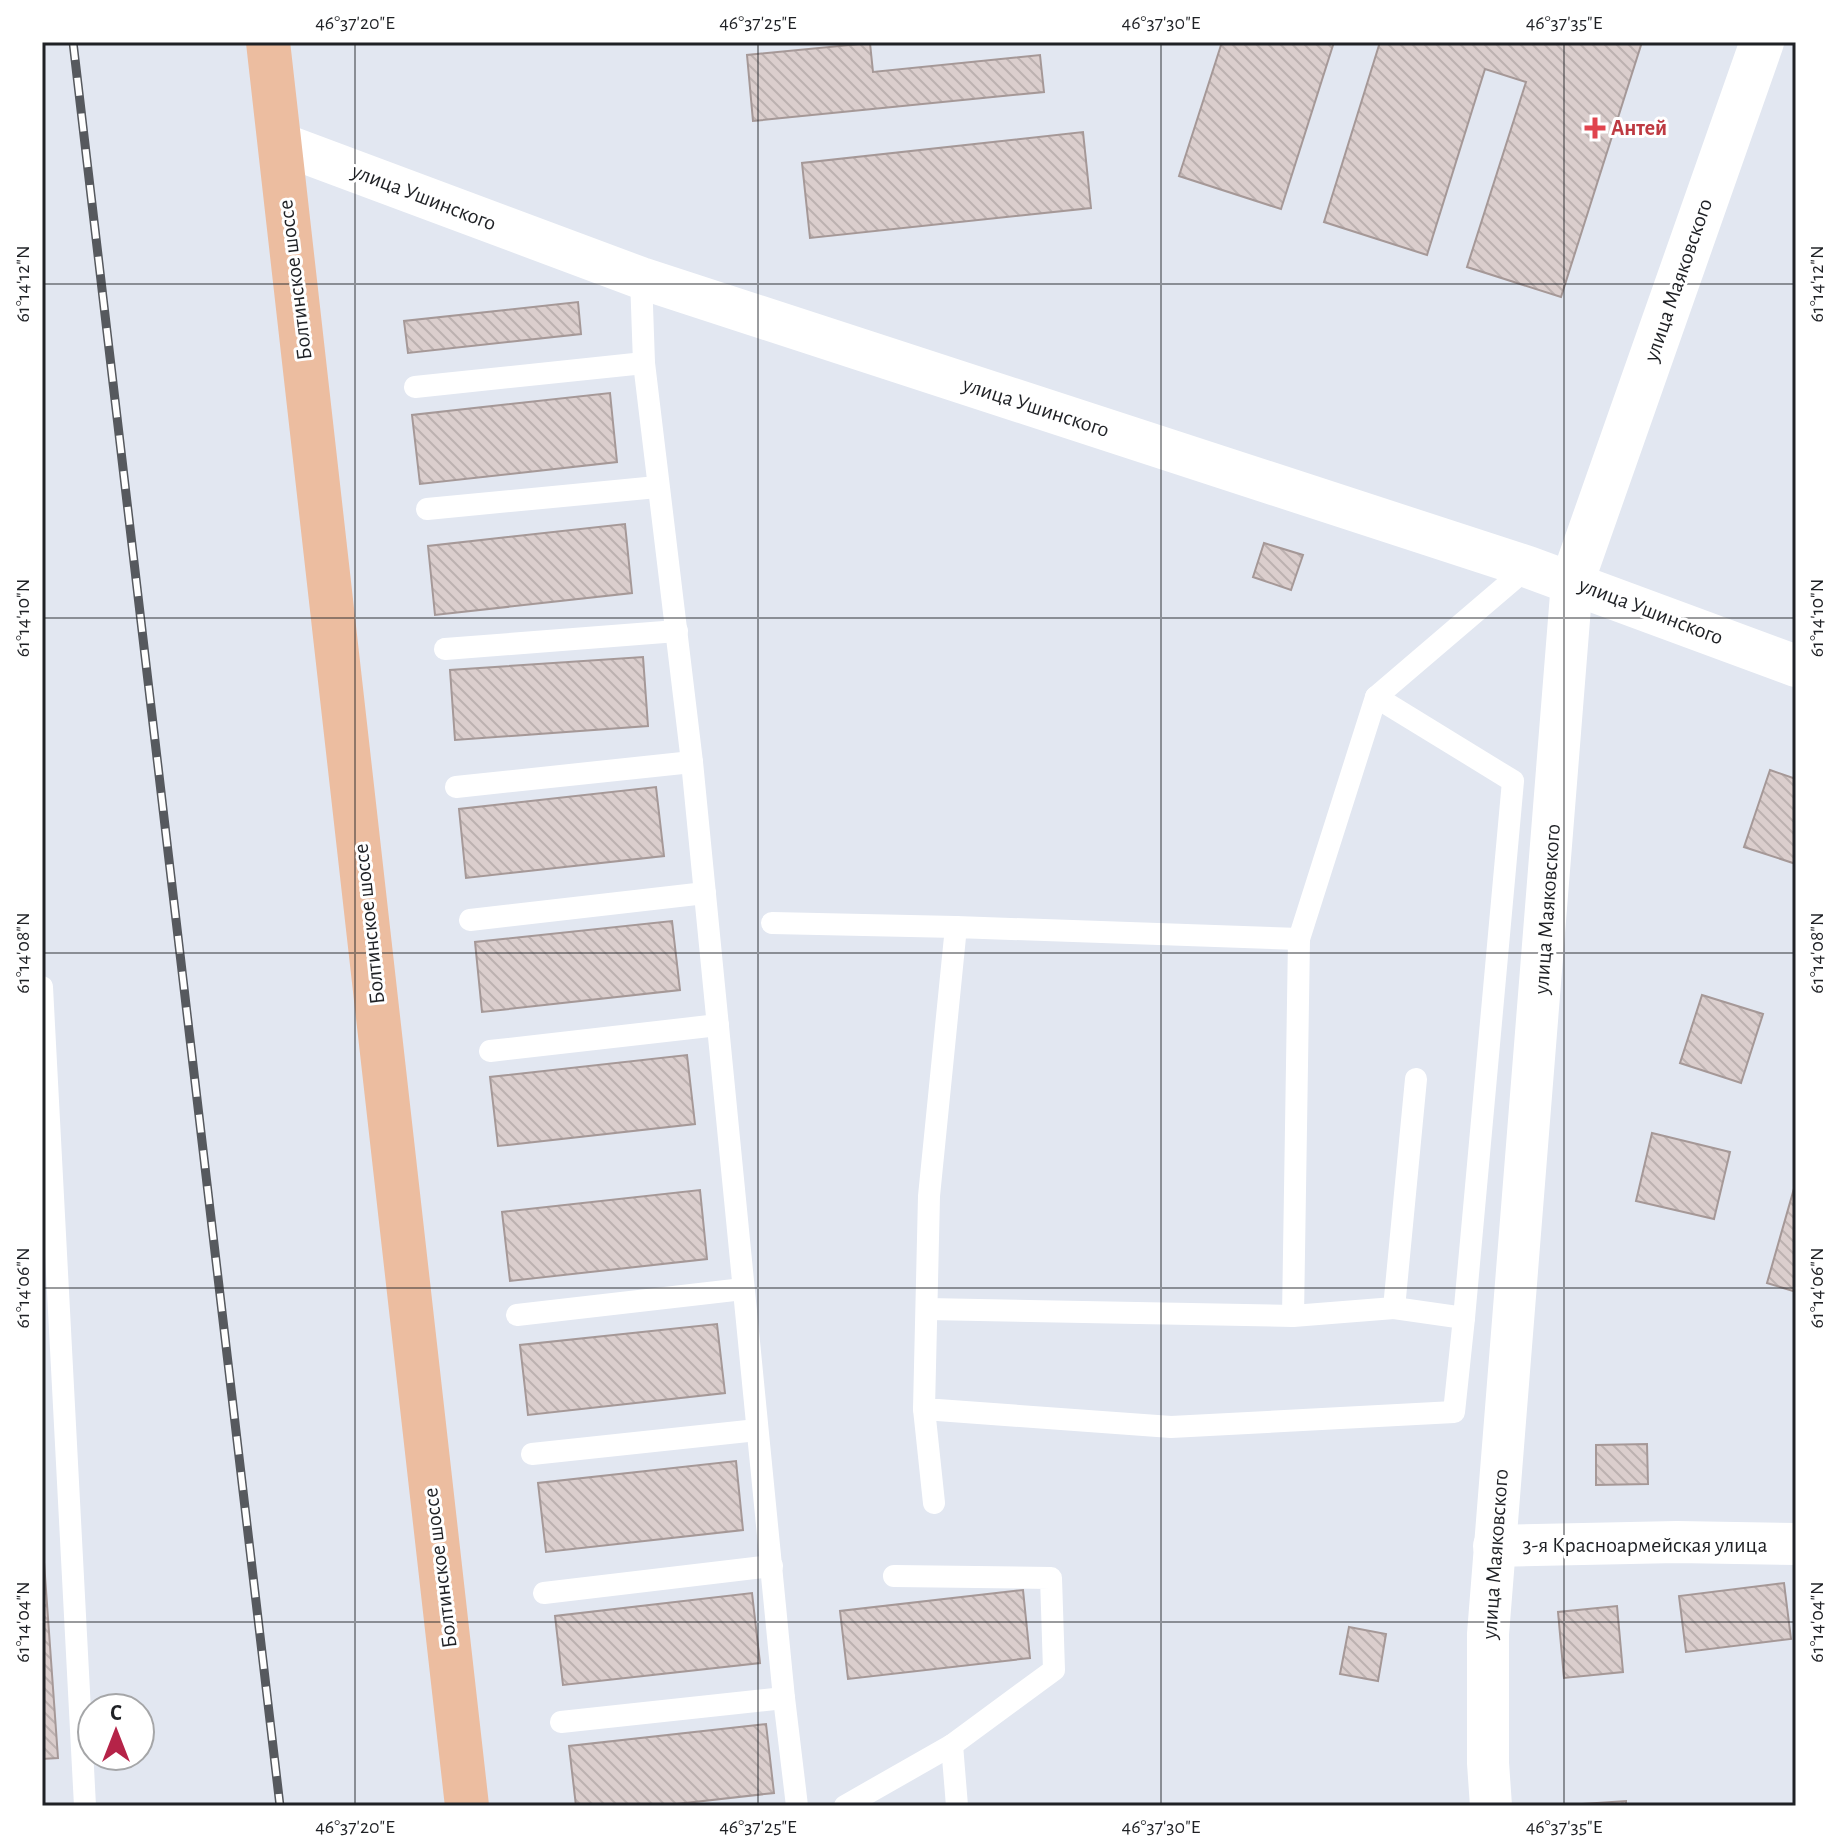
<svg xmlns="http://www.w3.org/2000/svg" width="1838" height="1848" font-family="'Alegreya Sans',sans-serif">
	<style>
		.building { fill: url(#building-back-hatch); stroke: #a59897; stroke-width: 2 }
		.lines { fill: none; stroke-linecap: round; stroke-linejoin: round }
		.service { stroke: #fff; stroke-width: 22 }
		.minor { stroke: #fff; stroke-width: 42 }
		.tertiary { stroke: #fff; stroke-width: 44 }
		.primary { stroke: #ecbda0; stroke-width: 44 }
		.rail-casing { stroke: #56595e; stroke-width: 9 }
		.rail { stroke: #fff; stroke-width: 6; stroke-dasharray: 18; stroke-linecap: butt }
		.ticks { fill: none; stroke: #1f2125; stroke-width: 2; stroke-opacity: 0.45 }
		.health-dot { fill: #e0444e; stroke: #fff; stroke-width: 3 }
		.labels { text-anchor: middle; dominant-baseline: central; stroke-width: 6; stroke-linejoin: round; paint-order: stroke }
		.health-label { font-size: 22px; font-weight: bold; fill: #be3a42; stroke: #fff; text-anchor: start }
		.street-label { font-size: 22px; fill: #1f2125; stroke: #fff }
		.neatline { fill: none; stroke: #1f2125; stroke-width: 3 }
		.ticks-label { font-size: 20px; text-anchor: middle; fill: #1f2125 }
	</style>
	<defs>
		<pattern id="building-back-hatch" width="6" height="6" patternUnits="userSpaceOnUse" patternTransform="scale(2)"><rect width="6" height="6" fill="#dbcecd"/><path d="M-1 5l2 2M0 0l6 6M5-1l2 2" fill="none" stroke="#bcb1b0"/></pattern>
	</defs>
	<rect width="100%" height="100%" fill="#e2e7f1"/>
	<g class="building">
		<polygon points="1222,42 1334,42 1281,209 1179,176"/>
		<polygon points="1380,42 1642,42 1561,297 1467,267 1526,82 1485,69 1427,255 1324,222"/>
		<polygon points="870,43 873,72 1040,55 1044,92 753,121 747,55"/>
		<polygon points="1083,132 1091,208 810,238 802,163"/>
		<polygon points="578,302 581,334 408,353 404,321"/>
		<polygon points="610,393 617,462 420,484 412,415"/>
		<polygon points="625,524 632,593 435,615 428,546"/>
		<polygon points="1264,543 1303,555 1291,590 1253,577"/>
		<polygon points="643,657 648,726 455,740 450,670"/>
		<polygon points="1770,770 1796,779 1796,864 1744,847"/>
		<polygon points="656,787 664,856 466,878 459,809"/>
		<polygon points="672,921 680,990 482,1012 475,942"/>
		<polygon points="1702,995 1763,1014 1741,1083 1680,1063"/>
		<polygon points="687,1055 695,1124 498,1146 490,1077"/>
		<polygon points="1652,1133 1730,1152 1714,1219 1636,1201"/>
		<polygon points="1795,1185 1796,1185 1796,1292 1767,1283"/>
		<polygon points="700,1190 707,1259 510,1281 502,1212"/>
		<polygon points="717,1324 725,1393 528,1415 520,1345"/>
		<polygon points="1647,1444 1648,1484 1596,1485 1596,1445"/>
		<polygon points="736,1461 743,1530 546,1552 538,1483"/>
		<polygon points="42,1534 58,1758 42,1759"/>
		<polygon points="1784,1583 1791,1639 1686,1652 1679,1596"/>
		<polygon points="1023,1590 1030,1658 848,1679 840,1611"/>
		<polygon points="752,1593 760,1663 563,1685 555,1616"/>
		<polygon points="1617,1606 1623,1672 1564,1678 1558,1612"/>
		<polygon points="1349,1627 1386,1634 1378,1681 1340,1674"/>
		<polygon points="766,1724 774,1793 659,1806 576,1806 569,1746"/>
		<polygon points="1626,1801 1626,1806 1568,1806 1568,1805"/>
	</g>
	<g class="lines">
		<g class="service">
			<polyline points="641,278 644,363 692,762 784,1698 797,1806"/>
			<polyline points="415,387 644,363"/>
			<polyline points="427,509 657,487"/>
			<polyline points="445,649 677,631"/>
			<polyline points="1376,697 1513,781 1464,1318 1394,1308"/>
			<polyline points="456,787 692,762"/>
			<polyline points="470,920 705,893"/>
			<polyline points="772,923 956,927"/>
			<polyline points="1299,939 956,927 929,1196 924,1409 1171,1427 1454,1412 1464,1318"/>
			<polyline points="42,987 85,1806"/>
			<polyline points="490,1051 718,1025"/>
			<polyline points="1416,1079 1394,1308 1293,1316 1299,939 1376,697 1528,567"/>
			<polyline points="927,1309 1293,1316"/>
			<polyline points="517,1315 743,1289"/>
			<polyline points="924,1409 934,1503"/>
			<polyline points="532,1454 757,1430"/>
			<polyline points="544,1593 772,1566"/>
			<polyline points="561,1722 784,1698"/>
			<polyline points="952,1745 957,1806"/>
			<polyline points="845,1806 952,1745 1054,1670 1051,1578 894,1576"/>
		</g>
		<g class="minor">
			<polyline points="279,143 641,278 1528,567 1796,666"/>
			<polyline points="1494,1546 1677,1542 1796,1544"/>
			<polyline points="1491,1806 1488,1763 1488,1634 1572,582"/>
		</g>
		<polyline class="tertiary" points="1572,582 1762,42"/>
		<polyline class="primary" points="268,42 467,1806"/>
		<defs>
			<polyline id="rail" points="73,42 280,1806"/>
		</defs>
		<use href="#rail" class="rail-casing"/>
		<use href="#rail" class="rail"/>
	</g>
	<path class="ticks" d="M355 42V1806M758 42V1806M1161 42V1806M1564 42V1806M42 284H1796M42 618H1796M42 953H1796M42 1288H1796M42 1622H1796"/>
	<path class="health-dot" d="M1591 116h8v8h8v8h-8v8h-8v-8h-8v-8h8z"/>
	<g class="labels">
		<g class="health-label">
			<text x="1611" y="128">Антей</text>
		</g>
		<g class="street-label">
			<text transform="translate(424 197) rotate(21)">улица Ушинского</text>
			<text transform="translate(295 280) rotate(-97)">Болтинское шоссе</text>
			<text transform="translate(1678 280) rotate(-71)">улица Маяковского</text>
			<text transform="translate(1036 407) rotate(18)">улица Ушинского</text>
			<text transform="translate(1651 611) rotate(21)">улица Ушинского</text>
			<text transform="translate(1547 909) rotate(-86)">улица Маяковского</text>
			<text transform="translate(369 924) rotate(-96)">Болтинское шоссе</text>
			<text x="1645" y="1545">3-я Красноармейская улица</text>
			<text transform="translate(1495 1554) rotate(-86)">улица Маяковского</text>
			<text transform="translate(440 1568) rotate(-97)">Болтинское шоссе</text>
		</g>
	</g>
	<rect width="1838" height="1848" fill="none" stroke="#ffffff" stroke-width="88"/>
	<g transform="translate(116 1732)"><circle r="38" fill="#ffffff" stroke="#a5a6a8" stroke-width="2"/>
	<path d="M0-6L14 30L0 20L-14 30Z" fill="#b52348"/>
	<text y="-12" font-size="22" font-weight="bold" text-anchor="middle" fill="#1f2125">С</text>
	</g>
	<rect x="44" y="44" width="1750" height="1760" class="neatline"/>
	<g class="ticks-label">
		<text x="355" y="29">46°37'20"E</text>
		<text x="758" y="29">46°37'25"E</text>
		<text x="1161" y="29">46°37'30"E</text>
		<text x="1564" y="29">46°37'35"E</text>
		<text transform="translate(22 284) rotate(-90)" y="7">61°14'12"N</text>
		<text transform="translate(1816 284) rotate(-90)" y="7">61°14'12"N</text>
		<text transform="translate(22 618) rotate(-90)" y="7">61°14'10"N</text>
		<text transform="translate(1816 618) rotate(-90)" y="7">61°14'10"N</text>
		<text transform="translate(22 953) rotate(-90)" y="7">61°14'08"N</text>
		<text transform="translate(1816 953) rotate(-90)" y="7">61°14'08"N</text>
		<text transform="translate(22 1288) rotate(-90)" y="7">61°14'06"N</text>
		<text transform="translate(1816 1288) rotate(-90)" y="7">61°14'06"N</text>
		<text transform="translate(22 1622) rotate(-90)" y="7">61°14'04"N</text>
		<text transform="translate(1816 1622) rotate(-90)" y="7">61°14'04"N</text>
		<text x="355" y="1833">46°37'20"E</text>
		<text x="758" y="1833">46°37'25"E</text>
		<text x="1161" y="1833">46°37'30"E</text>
		<text x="1564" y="1833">46°37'35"E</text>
	</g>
</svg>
